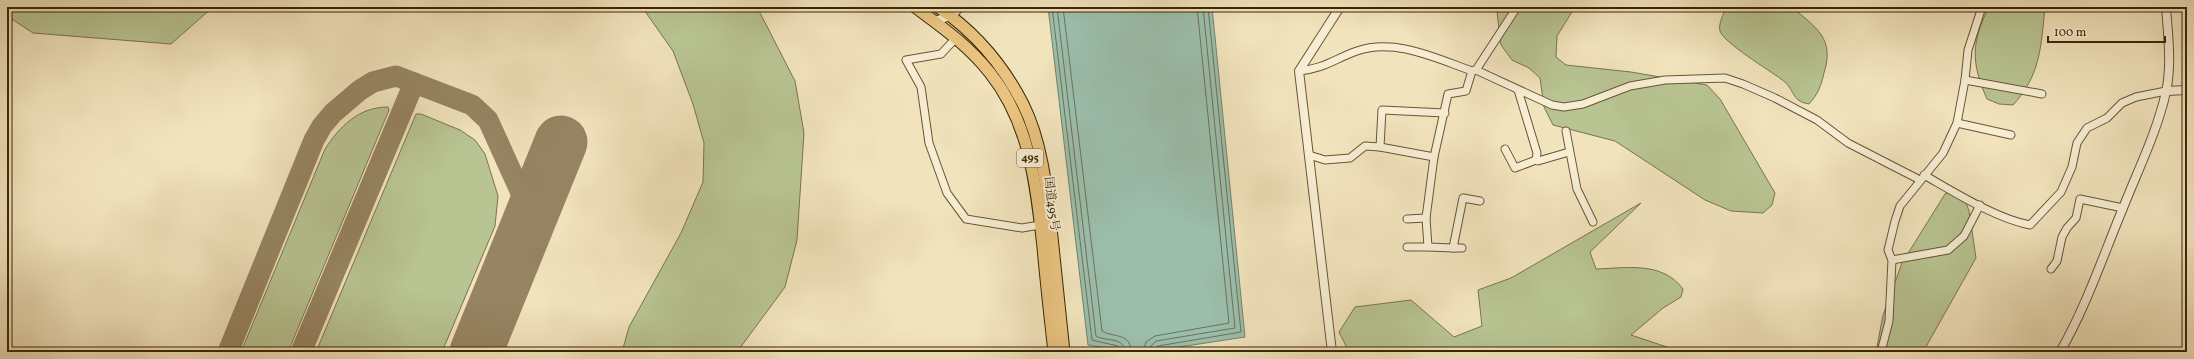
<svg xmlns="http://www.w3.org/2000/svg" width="2194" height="359" font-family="Vollkorn,'Noto Serif JP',serif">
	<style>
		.green { fill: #b8c492; stroke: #7a744c }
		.water { fill: #9bbeac; stroke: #75816a }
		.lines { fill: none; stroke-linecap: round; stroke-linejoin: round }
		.shore { stroke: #6c725a; stroke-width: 1 }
		.taxiway { stroke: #968462; stroke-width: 21 }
		.runway { stroke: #968462; stroke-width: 53 }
		.minor-casing { stroke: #695434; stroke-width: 9 }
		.tertiary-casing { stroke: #695434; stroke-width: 10 }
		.trunk-casing { stroke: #3c2507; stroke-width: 13 }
		.minor { stroke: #f6edd3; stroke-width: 7 }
		.tertiary { stroke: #f6edd3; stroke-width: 8 }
		.trunk { stroke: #e8c27e; stroke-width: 11 }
		.labels { text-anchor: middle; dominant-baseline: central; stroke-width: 4; stroke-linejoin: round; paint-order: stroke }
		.shield { fill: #f6edd3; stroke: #746144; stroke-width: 1 }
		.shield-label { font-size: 11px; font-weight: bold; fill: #3c2507 }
		.street-label { font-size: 12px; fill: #3c2507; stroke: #f6edd3 }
	</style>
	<rect width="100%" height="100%" fill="#f1e3bc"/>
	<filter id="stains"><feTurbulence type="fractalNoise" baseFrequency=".005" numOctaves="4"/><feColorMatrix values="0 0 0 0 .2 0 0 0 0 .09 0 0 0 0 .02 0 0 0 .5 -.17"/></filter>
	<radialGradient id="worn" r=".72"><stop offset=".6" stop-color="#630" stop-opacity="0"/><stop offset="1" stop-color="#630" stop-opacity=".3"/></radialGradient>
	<g class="green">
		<polygon points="7,7 213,7 171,44 33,33 7,16"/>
		<polygon points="642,7 757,7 795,81 804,133 797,240 785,287 737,352 622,352 629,327 681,233 703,182 704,143 693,104 673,51"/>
		<polygon points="1500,7 1575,7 1557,36 1556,57 1566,65 1631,72 1707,85 1720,99 1775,193 1772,205 1763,213 1731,211 1705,200 1615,141 1553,125 1544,107 1540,78 1529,68 1512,60 1501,45 1497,12"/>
		<path d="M1727 7H1792C1816 28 1835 38 1824 73 1821 86 1818 94 1809 104 1790 101 1796 89 1781 79 1769 70 1724 43 1720 31 1718 24 1724 12 1727 7Z"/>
		<path d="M1989 7H2045C2041 45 2041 75 2013 105L1999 104 1987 99C1971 63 1971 42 1989 7Z"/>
		<path d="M388 107 389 110 288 352H241L325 149C340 126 359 107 388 107Z"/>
		<polygon points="416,114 421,114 460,130 475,140 485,154 498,196 495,226 442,352 316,352"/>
		<polygon points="1954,191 1963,194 1969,211 1976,258 1923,352 1876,352 1883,315 1902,263 1945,194"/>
		<path d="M1641 203 1590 252 1596 269C1627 268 1662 261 1683 289L1681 297 1663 308 1631 335 1682 352H1349L1339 332 1355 307 1411 300 1454 337 1482 326 1478 290 1511 278Z"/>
	</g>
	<polygon class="water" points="1048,7 1212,7 1245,337 1147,352 1127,352 1088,345"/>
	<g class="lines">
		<g class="shore">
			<polyline points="1052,7 1092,340 1118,346 1120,352"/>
			<path d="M1057 7 1096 336C1106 342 1124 336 1125 352"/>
			<path d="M1063 7 1102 331C1113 338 1131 332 1131 352"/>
			<polyline points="1143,352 1146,342 1155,336 1229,323 1197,7"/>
			<polyline points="1150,352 1151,346 1156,341 1235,328 1203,7"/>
			<polyline points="1155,352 1158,346 1241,332 1208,7"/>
		</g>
		<g class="taxiway">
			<polyline points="228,352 314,140 322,126 333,113 360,90 373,82 396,76 472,105 488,120 532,217"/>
			<polyline points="301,352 414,83"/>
		</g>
		<polyline class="runway" points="476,352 561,142"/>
		<defs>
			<g id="minor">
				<polyline points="956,38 941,54 906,60 921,87 929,143 947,193 966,219 1022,228 1040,225"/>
				<polyline points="1476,70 1517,7"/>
				<path d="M1299 71C1326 68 1334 59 1357 51 1395 38 1435 58 1472 71L1476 70 1552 105 1564 107 1583 104 1630 86 1665 80 1725 78 1743 84 1775 98 1817 120 1848 143 1920 180"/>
				<polyline points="1965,80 2042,94"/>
				<polyline points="1957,123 2011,135"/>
				<polyline points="1566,131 1577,189 1593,222"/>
				<polyline points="1380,147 1382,110 1445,113"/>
				<polyline points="1505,149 1515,168 1536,160 1537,153 1518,90"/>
				<polyline points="1309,155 1325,160 1350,158 1365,146 1380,147 1434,157 1448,94 1466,91 1472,71"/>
				<polyline points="1536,160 1538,161 1569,152"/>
				<path d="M1924 175C1954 192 1997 219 2030 225L2061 192 2072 167 2077 143 2087 128 2107 118 2122 103 2136 97 2166 91"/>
				<polyline points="1407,219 1426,218"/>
				<polyline points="1407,247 1428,247 1426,218 1434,157"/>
				<polyline points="1428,247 1453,248 1463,198 1480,201"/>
				<polyline points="1453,248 1462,248"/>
				<polyline points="1892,260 1948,250 1964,236 1980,205"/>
				<polyline points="2051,269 2057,261 2062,237 2067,228 2076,218 2080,199 2123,208"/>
				<polyline points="1881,352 1889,321 1892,260 1888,250 1895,221 1900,206 1943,153 1957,123 1965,80 1968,50 1982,7"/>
			</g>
			<g id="tertiary">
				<polyline points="934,21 951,16 960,7"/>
				<polyline points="2166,91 2187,90"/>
				<polyline points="1332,352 1299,71 1340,7"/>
				<path d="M2060 352C2086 307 2103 256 2123 208 2138 170 2157 132 2166 92 2172 65 2168 34 2166 7"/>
			</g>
			<g id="trunk">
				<path d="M915 7C942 27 969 46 990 73 1030 123 1036 185 1043 247 1046 282 1050 317 1054 352"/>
				<path d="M938 7C975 32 1003 65 1023 104 1043 144 1047 193 1052 237 1056 276 1060 314 1064 352"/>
			</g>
		</defs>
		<use href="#minor" class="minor-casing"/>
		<use href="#tertiary" class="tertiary-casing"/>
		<use href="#trunk" class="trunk-casing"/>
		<use href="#minor" class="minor"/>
		<use href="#tertiary" class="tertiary"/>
		<use href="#trunk" class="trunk"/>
	</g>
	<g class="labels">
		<rect class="shield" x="1017" y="149" width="26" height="18" rx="3"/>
		<g class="shield-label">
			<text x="1030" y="158">495</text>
		</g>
		<g class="street-label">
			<text transform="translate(1051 204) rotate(83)">国道495号</text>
		</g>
	</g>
	<rect width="2194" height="359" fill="none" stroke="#f1e3bc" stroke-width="24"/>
	<rect x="8" y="8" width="2178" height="343" fill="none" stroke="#3c2507" stroke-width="2"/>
	<rect x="12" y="12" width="2170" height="335" fill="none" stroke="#3c2507"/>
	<path d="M2048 36v6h117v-6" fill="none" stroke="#3c2507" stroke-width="2"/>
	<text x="2054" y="36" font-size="12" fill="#3c2507" stroke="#f6edd3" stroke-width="3" paint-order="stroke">100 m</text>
	<rect width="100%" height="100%" filter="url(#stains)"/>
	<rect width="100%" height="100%" fill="url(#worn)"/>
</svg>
